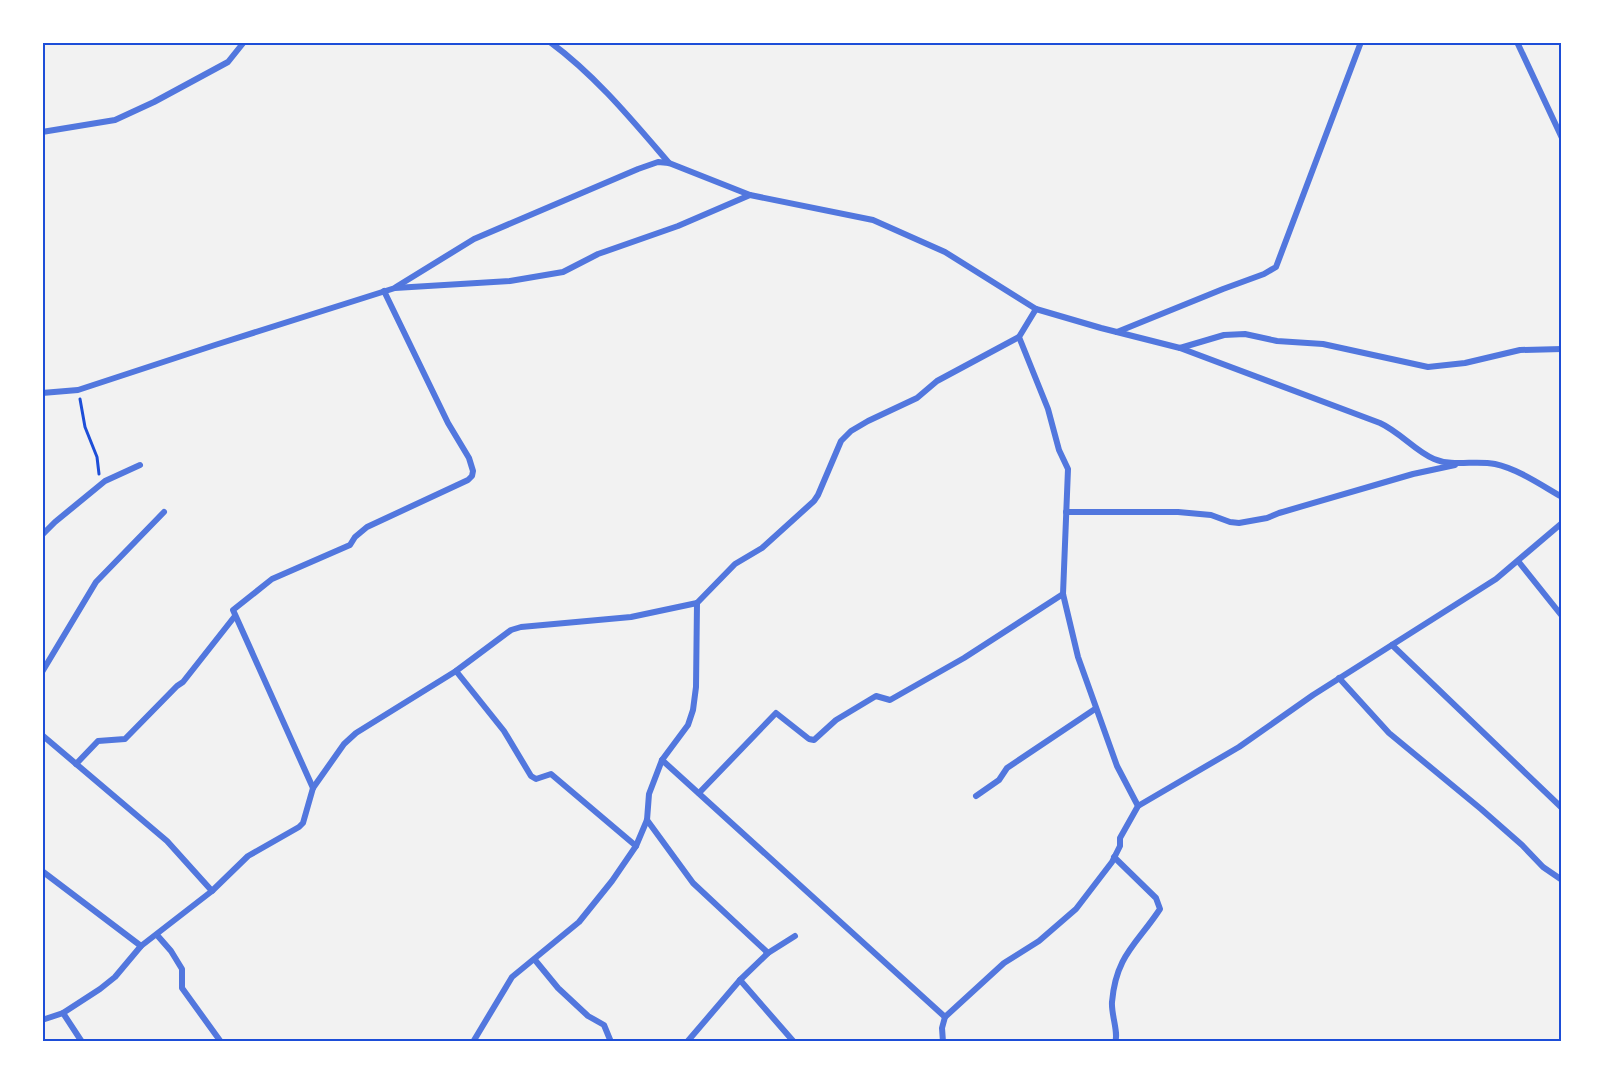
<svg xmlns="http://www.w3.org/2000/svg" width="1604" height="1084" font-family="'Fira Sans',sans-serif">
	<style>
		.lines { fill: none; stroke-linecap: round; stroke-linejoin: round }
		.path { stroke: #1d4ed8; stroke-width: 3 }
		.minor { stroke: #5277de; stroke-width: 6 }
		.neatline { fill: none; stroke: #1d4ed8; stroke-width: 2 }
	</style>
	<rect width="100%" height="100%" fill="#f2f2f2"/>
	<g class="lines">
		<polyline class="path" points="80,399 85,427 97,457 99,474"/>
		<g class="minor">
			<path d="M550 42C596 76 632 120 669 163"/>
			<polyline points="1517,42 1562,138"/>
			<polyline points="42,132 115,120 154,102 228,62 244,42"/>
			<polyline points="396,287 474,239 638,169 658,162 669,163 750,195"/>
			<polyline points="1117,332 1223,289 1264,274 1276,267 1361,42"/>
			<path d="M1180 348 1380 423C1400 432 1416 452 1434 459 1453 467 1475 460 1495 464 1518 469 1541 485 1562 497"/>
			<polyline points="42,393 78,390 215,345 395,288 510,281 563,272 598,254 678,226 750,195 873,220 945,252 1036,309 1101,328 1180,348 1224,335 1245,334 1277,341 1323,344 1428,367 1465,363 1520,350 1562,349"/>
			<polyline points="1066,512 1178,512 1211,515 1230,522 1239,523 1267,518 1279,513 1413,474 1455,465"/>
			<polyline points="42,535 55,522 105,481 140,465"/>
			<polyline points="1518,561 1562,616"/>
			<polyline points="1392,645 1562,808"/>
			<polyline points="456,671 504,731 531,776 536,779 551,774 636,846"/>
			<polyline points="42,672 96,582 164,512"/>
			<polyline points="1339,678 1389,733 1481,809 1522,845 1543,867 1562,880"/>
			<polyline points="42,735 167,841 212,891"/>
			<polyline points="662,760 945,1017"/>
			<polyline points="76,764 98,741 125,739 177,686 183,682 235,616"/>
			<polyline points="313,788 233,610 272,579 350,545 355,537 367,527 468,480 472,476 473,471 469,458 448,423 384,291"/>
			<polyline points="699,793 776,713 809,739 814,740 836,720 876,696 890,700 964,658 1063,594"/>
			<polyline points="976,796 999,780 1007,768 1095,709"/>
			<polyline points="1138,806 1239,747 1313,695 1496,579 1562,523"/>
			<polyline points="647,820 693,883 768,953"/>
			<path d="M1114 857 1156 898 1160 909C1137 944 1116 955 1112 1002 1111 1014 1119 1034 1115 1042"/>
			<polyline points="42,871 141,946"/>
			<polyline points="157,935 171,951 182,969 182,988 221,1042"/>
			<polyline points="535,960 558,988 588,1016 604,1025 611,1042"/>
			<polyline points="740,980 794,1042"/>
			<polyline points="63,1013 82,1042"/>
			<polyline points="42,1020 63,1013 100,989 115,977 141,946 212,891 248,856 299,827 303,823 313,788 344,744 356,733 456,671 511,630 521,627 631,617 697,603"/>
			<polyline points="473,1042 512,977 579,922 612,881 636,846 647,820 649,794 662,760 688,725 693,710 696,687 697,603 735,564 762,548 814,501 818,495 841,441 851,431 868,421 917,398 937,381 1019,337"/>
			<polyline points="687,1042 740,980 768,953 795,936"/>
			<polyline points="943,1042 942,1028 945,1017 1004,963 1039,941 1076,909 1112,862 1120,846 1120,838 1138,806 1117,766 1078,657 1063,594 1068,469 1059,450 1048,409 1019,337 1036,309"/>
		</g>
	</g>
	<rect width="1604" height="1084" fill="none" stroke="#ffffff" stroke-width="87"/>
	<rect x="44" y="44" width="1516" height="996" class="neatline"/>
</svg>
